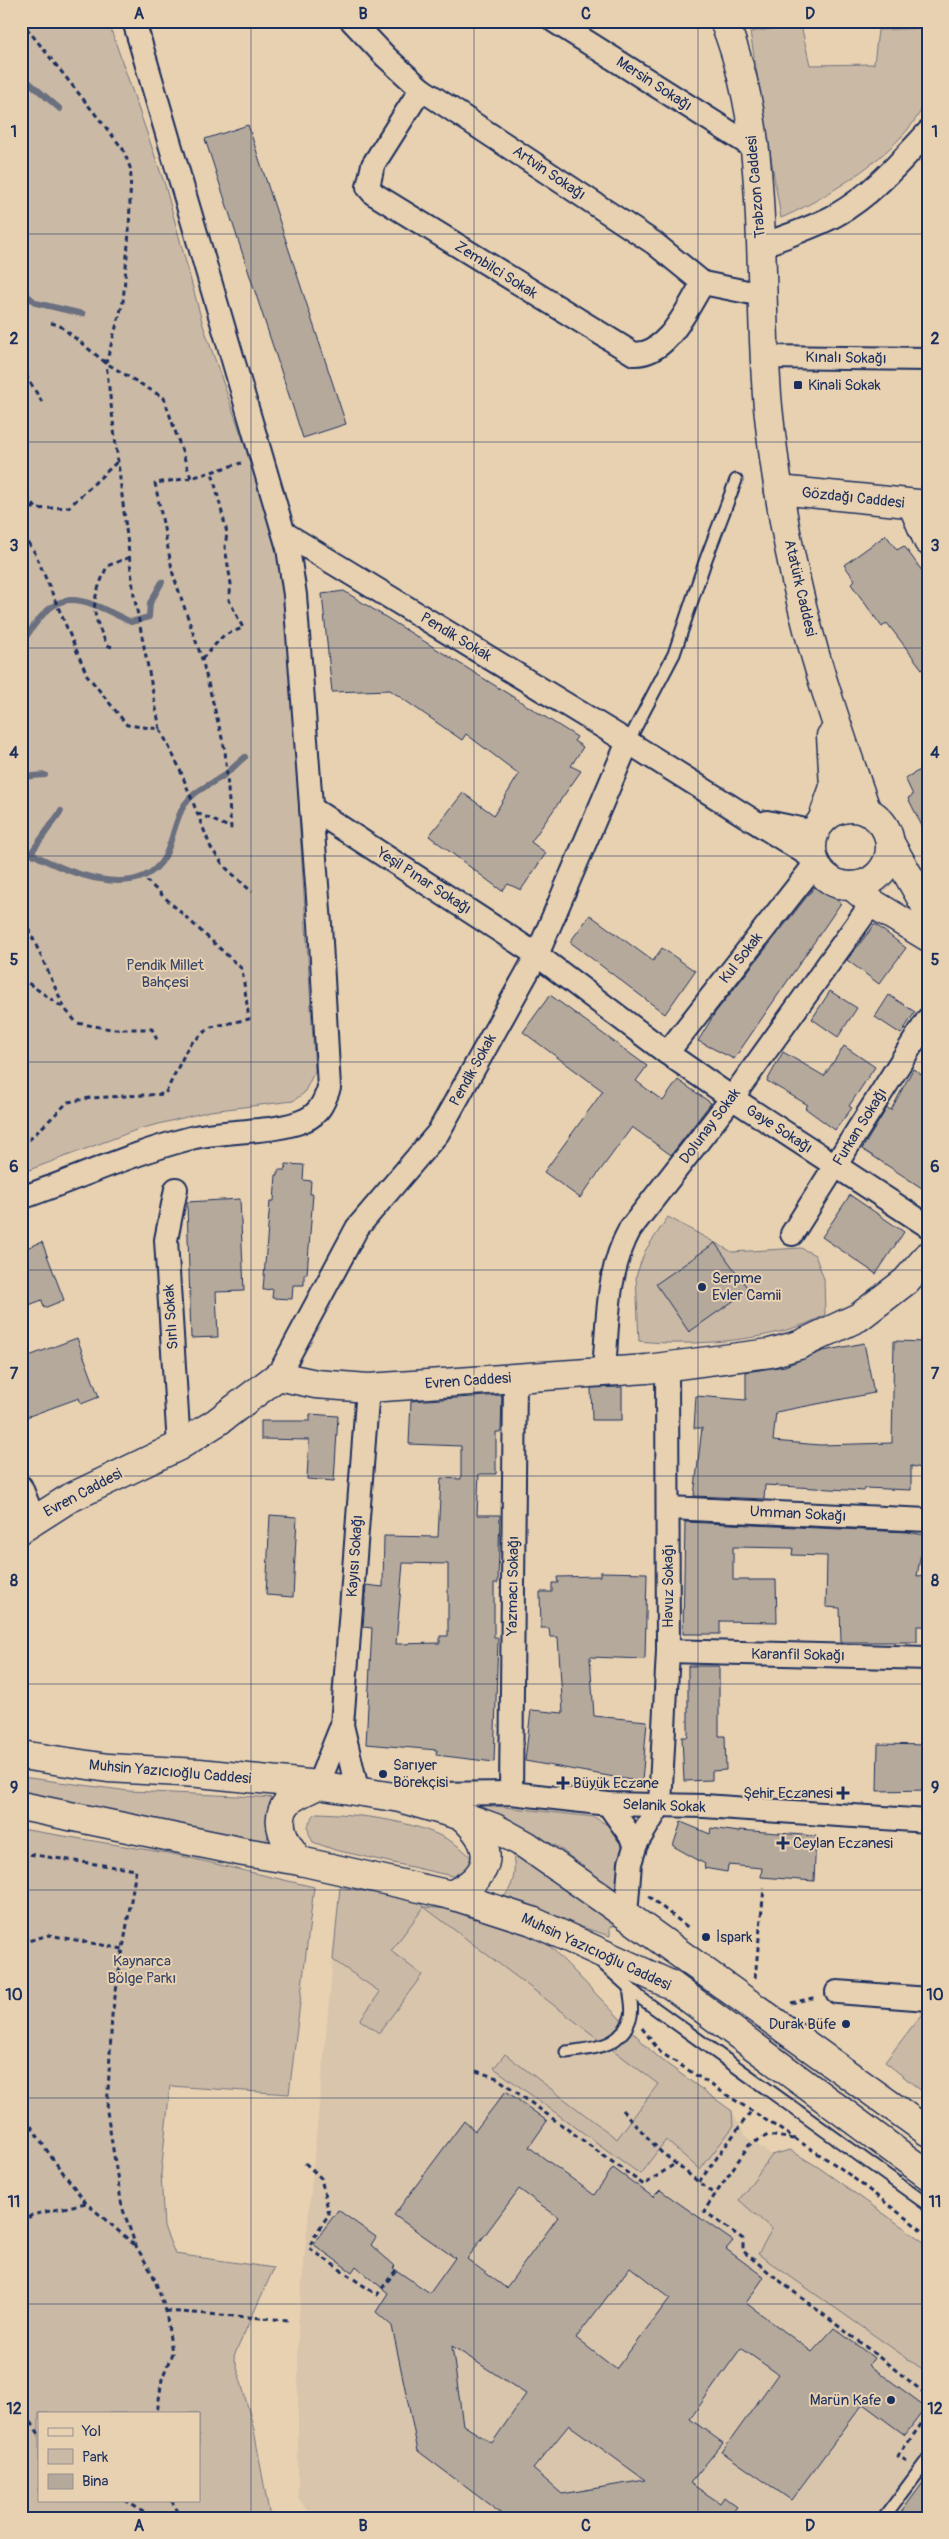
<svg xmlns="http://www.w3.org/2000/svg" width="949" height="2539" font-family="Pangolin,sans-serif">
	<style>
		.built { fill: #d9c5ab }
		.green { fill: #cab9a5; stroke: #727482; fill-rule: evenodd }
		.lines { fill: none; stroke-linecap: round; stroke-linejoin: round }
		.stream { stroke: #6b6f7f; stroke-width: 6 }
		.building { fill: #b5a99c; stroke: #1b2f5e; fill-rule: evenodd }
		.service-casing { stroke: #1b2f5e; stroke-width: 15 }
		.minor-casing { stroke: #1b2f5e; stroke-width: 26 }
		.tertiary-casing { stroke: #1b2f5e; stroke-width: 31 }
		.primary-casing { stroke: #1b2f5e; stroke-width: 31 }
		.path { stroke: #1b2f5e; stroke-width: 3; stroke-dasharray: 5 4; stroke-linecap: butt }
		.service { stroke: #e8d1b1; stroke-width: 11 }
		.minor { stroke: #e8d1b1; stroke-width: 22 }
		.tertiary { stroke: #e8d1b1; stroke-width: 28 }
		.primary { stroke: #e8d1b1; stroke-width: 28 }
		.grid { fill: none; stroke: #1b2f5e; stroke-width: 1; stroke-opacity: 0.55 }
		.poi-dot { fill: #1b2f5e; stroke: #e8d1b1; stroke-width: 2 }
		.labels { text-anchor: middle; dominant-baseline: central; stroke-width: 4; stroke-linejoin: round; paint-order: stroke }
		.street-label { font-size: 15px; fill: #1b2f5e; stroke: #e8d1b1 }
		.poi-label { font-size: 15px; fill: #1b2f5e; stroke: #e8d1b1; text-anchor: start }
		.park-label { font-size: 15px; fill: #354469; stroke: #e8d1b1 }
		.neatline { fill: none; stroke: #1b2f5e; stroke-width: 2 }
		.grid-label { font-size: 16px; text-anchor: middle; font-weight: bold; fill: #1b2f5e }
	</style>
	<rect width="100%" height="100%" fill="#e8d1b1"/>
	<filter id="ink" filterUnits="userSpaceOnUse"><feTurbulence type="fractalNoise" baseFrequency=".02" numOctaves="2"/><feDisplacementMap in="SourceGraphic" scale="10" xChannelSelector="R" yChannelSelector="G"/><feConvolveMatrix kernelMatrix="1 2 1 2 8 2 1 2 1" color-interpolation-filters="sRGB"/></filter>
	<g filter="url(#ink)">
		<polygon class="built" points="340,1887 474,1911 618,2015 656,2056 732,2111 745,2136 772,2155 790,2150 818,2167 928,2245 928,2518 314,2518 298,2498 298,2325"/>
		<g class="green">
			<polygon points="21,21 108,21 165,185 203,325 241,434 283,567 290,610 299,814 315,1071 304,1093 293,1101 210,1111 139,1129 21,1173"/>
			<path d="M801 25 810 65 874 64 878 30 928 28C928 48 930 70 928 90 921 141 824 200 781 218L750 32Z"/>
			<path d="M668 1217 732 1252 801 1248 815 1255 824 1279 825 1315C778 1341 692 1347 639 1341L636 1276 645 1251Z"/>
			<polygon points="21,1777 129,1791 280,1798 266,1842 21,1795"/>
			<polygon points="477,1804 594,1817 616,1830 624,1841 621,1896 558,1847"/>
			<path d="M316 1813C361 1814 448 1822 475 1863L461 1878 335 1850 313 1842C306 1829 306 1824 316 1813Z"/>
			<path d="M21 1829 173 1854 314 1887 289 2094 170 2086 161 2174 164 2227 175 2254 274 2268 234 2356 254 2430 270 2518H21ZM39 2413H199V2500H39Z"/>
			<path d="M513 1854 616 1925 610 1927V1936L500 1901C514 1887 516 1874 513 1854Z"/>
			<polygon points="340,1887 418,1900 424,1907 474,1911 541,1937 656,2056 732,2111 733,2127 700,2170 666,2140 640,2174 494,2068 505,2054 617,2139 658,2084 424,1907 391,1951 422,1975 379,2033 360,2020 380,1992 333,1960"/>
			<polygon points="927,2007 928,2007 928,2096 885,2062"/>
			<polygon points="790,2150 818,2167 928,2245 928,2373 758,2254 772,2229 739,2200 772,2155"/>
		</g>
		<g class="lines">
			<g class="stream">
				<polyline points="24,78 60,109"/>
				<polyline points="21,202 23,203"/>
				<polyline points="21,290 36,303 83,314"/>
				<path d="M21 645C58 584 74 594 131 622L149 617 150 603 162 582"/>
				<polyline points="21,777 45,775"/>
				<path d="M31 853C64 871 137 903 164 858 173 842 174 820 185 804 193 792 206 787 218 779 228 774 236 764 245 757"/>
				<polyline points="21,855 31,853 61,811"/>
			</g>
		</g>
		<g class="building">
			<polygon points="248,125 346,424 303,438 205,139"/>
			<polygon points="886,535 897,550 904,546 928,579 928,677 887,623 882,627 851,584 855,580 844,565"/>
			<polygon points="344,591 577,737 574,741 583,747 571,766 581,771 531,842 546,853 521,890 508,884 502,891 429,836 463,793 494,815 519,774 466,734 462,740 390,690 332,692 322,594"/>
			<polygon points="928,766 928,838 908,798 913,795 905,778"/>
			<polygon points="816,885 841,903 734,1059 698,1041 715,1013"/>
			<polygon points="590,915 653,961 662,948 695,971 665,1014 570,942"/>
			<polygon points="875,924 906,948 879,984 847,960"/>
			<polygon points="830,991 857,1008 838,1037 812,1019"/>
			<polygon points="550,995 647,1066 636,1081 663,1101 678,1080 711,1103 671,1155 632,1127 580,1198 544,1172 603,1091 523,1032"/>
			<polygon points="889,995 915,1012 901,1034 875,1017"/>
			<polygon points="844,1046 875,1067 849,1106 852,1108 835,1130 805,1108 808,1105 767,1081 783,1052 824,1076"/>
			<polygon points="913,1069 928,1078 928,1192 862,1149 887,1108 891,1110"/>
			<polygon points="286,1164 304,1165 303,1180 311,1181 310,1194 313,1194 307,1274 304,1274 304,1285 293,1285 292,1299 272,1298 273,1289 263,1290 270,1201 274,1201 276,1175 278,1175 278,1170 285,1170"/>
			<polygon points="850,1195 904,1232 876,1274 822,1237"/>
			<polygon points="240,1199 244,1291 216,1292 218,1337 191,1338 187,1202"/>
			<polygon points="42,1242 64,1300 44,1308 42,1300 21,1308 21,1250"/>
			<polygon points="715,1243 749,1290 689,1332 656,1284"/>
			<polygon points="77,1338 99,1397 81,1404 79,1398 21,1419 21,1359"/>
			<polygon points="894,1341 928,1342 928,1469 911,1466 911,1490 864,1488 864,1491 765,1485 764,1499 694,1496 702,1428 694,1428 696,1396 746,1400 746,1372 785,1366 823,1351 864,1343 874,1393 776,1412 773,1441 820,1445 892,1443"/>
			<polygon points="622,1387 622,1420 592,1420 591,1388"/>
			<path d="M502 1395 501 1432H496V1474H479L477 1515H500L498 1583H494V1637L498 1638 494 1762 436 1755 437 1750 366 1744 372 1628 363 1627 366 1585 383 1587 384 1536 438 1537 441 1478 461 1479V1446L409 1444 411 1401ZM403 1563 448 1564V1636H440V1643L396 1644Z"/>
			<polygon points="310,1414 338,1416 334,1481 307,1479 309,1440 261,1439 261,1421 310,1421"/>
			<polygon points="270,1515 297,1517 293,1597 266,1595"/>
			<polygon points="685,1522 908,1532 924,1535 917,1576 928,1575 928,1626 917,1626 917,1642 841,1642 840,1608 826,1607 827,1556 792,1555 793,1548 733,1547 733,1580 776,1580 777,1622 720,1621 720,1634 683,1634"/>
			<polygon points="600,1572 647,1573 645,1659 590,1657 594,1716 647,1721 642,1782 525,1761 531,1710 563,1713 558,1637 550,1637 549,1628 541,1628 540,1592 552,1592 552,1583 558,1583 557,1577 600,1576"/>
			<polygon points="688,1666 719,1666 719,1736 725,1736 726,1770 712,1771 712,1780 684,1781 682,1737 688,1737"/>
			<polygon points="878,1744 928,1745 928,1790 877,1791"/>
			<polygon points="681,1822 710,1834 711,1828 739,1832 739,1830 816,1836 814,1881 761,1877 762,1868 728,1865 727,1872 704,1868 705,1864 673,1846"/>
			<path d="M506 2091 547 2121 529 2147 594 2195 613 2168 653 2197 660 2190 733 2241 726 2249 764 2277 746 2303 812 2352 834 2328 874 2358 869 2365 926 2407 905 2435 863 2404 791 2500 722 2452 778 2374 741 2348 690 2419 723 2443 690 2483 720 2503 724 2497 737 2507 733 2512 741 2518H507L418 2451 392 2326 376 2312 388 2293 356 2266 352 2272 313 2244 338 2210 376 2237 371 2245 395 2266 393 2268 430 2293 455 2258 394 2215 464 2121 475 2131ZM519 2189 558 2217 506 2288 467 2259ZM630 2267 670 2298 616 2369 576 2338ZM452 2346 526 2394 492 2443 463 2425ZM569 2425 645 2480 562 2494 533 2469Z"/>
			<polygon points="928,2476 928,2518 897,2518"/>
		</g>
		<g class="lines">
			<defs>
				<g id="service">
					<polyline points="628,742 674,654 706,559 736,480"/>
					<polyline points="603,1964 642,1999 928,2205"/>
					<path d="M566 2052C594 2048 622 2048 631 2016 633 2008 630 1996 629 1988"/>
					<polyline points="884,2518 928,2459"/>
				</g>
				<g id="minor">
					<polyline points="352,21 386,57 421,89 654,243 703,283 762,295"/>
					<polyline points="554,21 753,147"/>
					<path d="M421 89 373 165 368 187 374 194 634 354C668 355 687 308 703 283"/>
					<path d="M761 246C785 236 813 228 836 215 872 195 901 161 928 132"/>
					<polyline points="764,357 928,359"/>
					<polyline points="284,533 628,742 813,858"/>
					<polyline points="311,808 537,955 667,1053 732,1098 928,1226"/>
					<polyline points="767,822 815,832"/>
					<polyline points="667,1053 816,863"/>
					<polyline points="176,1189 166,1240 179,1446"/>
					<path d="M21 1198C78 1178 133 1153 191 1138 224 1130 277 1133 305 1120 319 1114 324 1102 329 1088L320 924 295 595 288 548 134 21"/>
					<polyline points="792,1234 928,1019"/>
					<path d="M604 1371C608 1322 606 1273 630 1229L732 1098 872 903"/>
					<polyline points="278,1376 357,1228 438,1133 537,955 628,742"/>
					<polyline points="21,1487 34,1520"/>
					<polyline points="669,1508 928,1520"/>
					<polyline points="668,1651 928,1658"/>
					<polyline points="342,1725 358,1793"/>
					<polyline points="318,1785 342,1725 368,1388"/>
					<polyline points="511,1793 515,1378"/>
					<polyline points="405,1797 429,1794 511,1793 608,1804 704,1806 928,1821"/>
					<polyline points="608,1804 636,1844"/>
					<polyline points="626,1915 630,1863 636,1844 660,1805 668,1651 667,1367"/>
					<polyline points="837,1992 928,1999"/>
				</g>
				<g id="tertiary">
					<path d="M724 21C773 142 756 279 768 407 778 505 798 606 829 700 841 738 854 775 867 812"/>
					<polyline points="779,490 928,505"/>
					<polyline points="912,504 928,541"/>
					<circle cx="851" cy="847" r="39"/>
					<polyline points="822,821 834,787 831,736"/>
					<polyline points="890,843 928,910"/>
					<polyline points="852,886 872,903 928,937"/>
					<polyline points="21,1529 68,1499 179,1446 217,1422 278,1376 316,1384 368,1388 647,1369 770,1353 799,1345 859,1317 906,1281 928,1256"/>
				</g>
				<g id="primary">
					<polyline points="21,1755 108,1768 199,1773 318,1785 400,1798 462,1816 495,1828 526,1845 626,1915 928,2132"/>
					<polyline points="21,1806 244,1852 300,1861 451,1895 532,1921 671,1985 928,2175"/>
					<path d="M300 1861C287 1846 272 1822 287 1803 294 1795 308 1790 318 1785"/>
					<path d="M451 1895C493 1875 497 1848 462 1816"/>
				</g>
			</defs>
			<use href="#service" class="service-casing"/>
			<use href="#minor" class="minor-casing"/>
			<use href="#tertiary" class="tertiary-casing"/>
			<use href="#primary" class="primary-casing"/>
			<g class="path">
				<polyline points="21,21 123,149 131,170 129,232 123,302 106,363 134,595 160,729"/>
				<polyline points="51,323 59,325 106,363 164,398 191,478"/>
				<polyline points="21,367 42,402"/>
				<polyline points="21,490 37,509 69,507 118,461"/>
				<polyline points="21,505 37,509"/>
				<polyline points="23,535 35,553 87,675 127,725 160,729 179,767 211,848 225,867 252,892"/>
				<path d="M112 647 107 645C89 608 92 603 107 566L130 557"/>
				<polyline points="202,659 224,635 243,628 229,600 231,584 225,547 227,533 212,472"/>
				<polyline points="197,813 231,828 225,750 202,659 173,574 155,483 191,478 241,463"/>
				<polyline points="21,912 65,1009 77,1023 111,1029 152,1029 157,1040"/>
				<polyline points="21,978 65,1009"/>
				<polyline points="21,1142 27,1142 68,1102 90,1098 165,1094 189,1045 211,1027 249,1019 242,969 147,881"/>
				<polyline points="21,1853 136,1870 112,2015 107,2111 122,2207 136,2246 153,2275 166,2311 172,2353 162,2379 157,2413"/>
				<polyline points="648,1896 690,1929"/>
				<polyline points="21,1943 49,1935 123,1949"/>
				<polyline points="755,1978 764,1888"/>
				<polyline points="791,2003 817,1997"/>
				<polyline points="642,2028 660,2052 839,2167 928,2235"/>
				<polyline points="476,2071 497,2078 644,2185 676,2163"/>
				<polyline points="622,2110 661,2152 715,2195"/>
				<polyline points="21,2111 52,2158 86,2203 136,2246"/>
				<path d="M794 2139 768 2135 749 2145 704 2211 743 2239V2251C803 2301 867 2346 928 2396"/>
				<polyline points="305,2163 321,2178 329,2214 315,2235 309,2248 377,2295 396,2270"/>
				<polyline points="699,2182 752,2110"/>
				<polyline points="21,2223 32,2215 86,2203"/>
				<polyline points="166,2311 289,2320"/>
				<polyline points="21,2407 39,2434"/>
				<polyline points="907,2461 898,2456 928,2415"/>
				<polyline points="125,2500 152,2518"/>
				<polyline points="171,2500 182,2518"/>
			</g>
			<use href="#service" class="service"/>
			<use href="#minor" class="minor"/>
			<use href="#tertiary" class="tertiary"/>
			<use href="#primary" class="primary"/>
		</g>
	</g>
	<path class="grid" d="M251 21V2518M474 21V2518M698 21V2518M21 234H928M21 442H928M21 648H928M21 856H928M21 1062H928M21 1270H928M21 1476H928M21 1684H928M21 1890H928M21 2098H928M21 2304H928"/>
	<g class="poi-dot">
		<rect x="793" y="380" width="10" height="10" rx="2.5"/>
		<circle cx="702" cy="1287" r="5"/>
		<circle cx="383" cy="1774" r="5"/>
		<path d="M560.5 1775.5h5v5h5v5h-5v5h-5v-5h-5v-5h5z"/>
		<path d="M840.5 1785.5h5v5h5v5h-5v5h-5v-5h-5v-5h5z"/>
		<path d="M780.5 1835.5h5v5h5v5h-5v5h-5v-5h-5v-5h5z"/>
		<circle cx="706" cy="1937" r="5"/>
		<circle cx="846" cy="2024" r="5"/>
		<circle cx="891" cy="2400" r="5"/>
	</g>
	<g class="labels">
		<g class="street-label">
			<text transform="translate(654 84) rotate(33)">Mersin Sokağı</text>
			<text transform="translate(549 173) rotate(34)">Artvin Sokağı</text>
			<text transform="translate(756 187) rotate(-95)">Trabzon Caddesi</text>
			<text transform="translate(496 270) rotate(32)">Zembilci Sokak</text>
			<text transform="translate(846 358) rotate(1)">Kınalı Sokağı</text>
			<text transform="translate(853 498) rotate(6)">Gözdağı Caddesi</text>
			<text transform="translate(800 588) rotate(77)">Atatürk Caddesi</text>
			<text transform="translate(456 637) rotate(31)">Pendik Sokak</text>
			<text transform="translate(424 881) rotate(33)">Yeşil Pınar Sokağı</text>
			<text transform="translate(741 958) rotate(-52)">Kul Sokak</text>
			<text transform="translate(473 1070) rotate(-61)">Pendik Sokak</text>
			<text transform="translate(710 1126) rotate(-53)">Dolunay Sokak</text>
			<text transform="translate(860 1127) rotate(-58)">Furkan Sokağı</text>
			<text transform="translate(779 1129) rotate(33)">Gaye Sokağı</text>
			<text transform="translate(171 1317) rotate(-94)">Sırlı Sokak</text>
			<text transform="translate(468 1381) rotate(-4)">Evren Caddesi</text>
			<text transform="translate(83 1493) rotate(-28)">Evren Caddesi</text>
			<text transform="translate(798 1514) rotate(3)">Umman Sokağı</text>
			<text transform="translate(355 1556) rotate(-86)">Kayısı Sokağı</text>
			<text transform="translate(513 1586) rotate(-89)">Yazmacı Sokağı</text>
			<text transform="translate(668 1586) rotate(-90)">Havuz Sokağı</text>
			<text transform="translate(798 1655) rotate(1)">Karanfil Sokağı</text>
			<text transform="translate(170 1772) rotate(5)">Muhsin Yazıcıoğlu Caddesi</text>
			<text transform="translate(664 1806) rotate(2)">Selanik Sokak</text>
			<text transform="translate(596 1952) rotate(25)">Muhsin Yazıcıoğlu Caddesi</text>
		</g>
		<g class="poi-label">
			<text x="808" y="385">Kinali Sokak</text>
			<text x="712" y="1278">Serpme<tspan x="712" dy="17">Evler Camii</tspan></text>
			<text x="393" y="1765">Sarıyer<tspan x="393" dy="17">Börekçisi</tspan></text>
			<text x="573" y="1783">Büyük Eczane</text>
			<text x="833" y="1793" text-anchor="end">Şehir Eczanesi</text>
			<text x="793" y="1843">Ceylan Eczanesi</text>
			<text x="716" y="1937">İspark</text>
			<text x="836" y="2024" text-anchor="end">Durak Büfe</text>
			<text x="881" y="2400" text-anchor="end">Marün Kafe</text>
		</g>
		<g class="park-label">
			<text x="165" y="965">Pendik Millet<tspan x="165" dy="17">Bahçesi</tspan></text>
			<text x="142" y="1961">Kaynarca<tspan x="142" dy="17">Bölge Parkı</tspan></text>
		</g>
	</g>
	<rect width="949" height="2539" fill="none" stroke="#e8d1b1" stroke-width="55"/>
	<rect x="38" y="2412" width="162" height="90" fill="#e8d1b1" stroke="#969090"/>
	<rect x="48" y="2428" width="25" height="8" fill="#e8d1b1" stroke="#969090"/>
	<text x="82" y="2436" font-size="15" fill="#1b2f5e">Yol</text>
	<rect x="48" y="2449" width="25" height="15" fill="#cab9a5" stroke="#969090"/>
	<text x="82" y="2462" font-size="15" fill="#1b2f5e">Park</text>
	<rect x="48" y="2474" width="25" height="15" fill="#b5a99c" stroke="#969090"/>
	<text x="82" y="2486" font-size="15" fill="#1b2f5e">Bina</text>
	<rect x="28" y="28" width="894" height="2484" class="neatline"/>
	<g class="grid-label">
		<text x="139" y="19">A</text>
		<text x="363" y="19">B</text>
		<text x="586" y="19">C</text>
		<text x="810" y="19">D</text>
		<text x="14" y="137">1</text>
		<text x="935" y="137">1</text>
		<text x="14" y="344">2</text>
		<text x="935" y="344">2</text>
		<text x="14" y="551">3</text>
		<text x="935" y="551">3</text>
		<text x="14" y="758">4</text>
		<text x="935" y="758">4</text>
		<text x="14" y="965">5</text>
		<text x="935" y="965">5</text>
		<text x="14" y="1172">6</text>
		<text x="935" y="1172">6</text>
		<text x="14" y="1379">7</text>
		<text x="935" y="1379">7</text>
		<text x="14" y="1586">8</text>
		<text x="935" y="1586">8</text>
		<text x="14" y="1793">9</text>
		<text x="935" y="1793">9</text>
		<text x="14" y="2000">10</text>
		<text x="935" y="2000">10</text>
		<text x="14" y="2207">11</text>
		<text x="935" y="2207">11</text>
		<text x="14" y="2414">12</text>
		<text x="935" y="2414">12</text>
		<text x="139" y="2531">A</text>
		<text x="363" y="2531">B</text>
		<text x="586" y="2531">C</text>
		<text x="810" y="2531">D</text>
	</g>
</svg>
